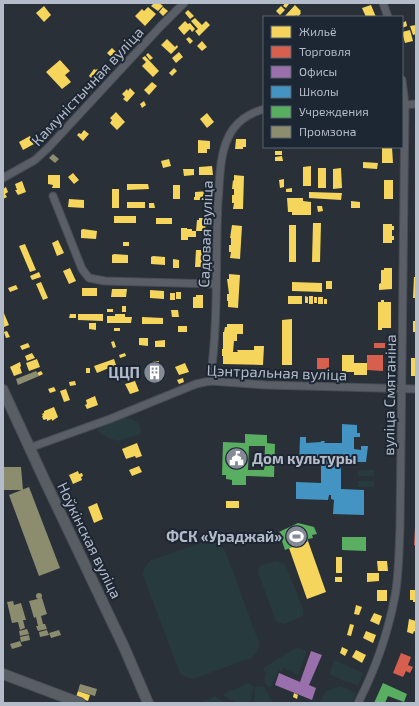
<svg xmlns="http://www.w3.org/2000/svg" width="419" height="706" font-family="'Exo 2',sans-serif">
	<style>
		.green { fill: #273a3e }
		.homes { fill: #f6d55c }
		.shops { fill: #d6604d }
		.offices { fill: #9970ab }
		.schools { fill: #4393c3 }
		.public { fill: #5aae61; fill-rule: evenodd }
		.industry { fill: #8c8c6e }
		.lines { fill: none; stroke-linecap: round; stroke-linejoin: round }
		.street-casing { stroke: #484c53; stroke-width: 9 }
		.secondary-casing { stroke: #484c53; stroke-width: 12 }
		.street { stroke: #5a5e66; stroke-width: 7 }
		.secondary { stroke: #595d64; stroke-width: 10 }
		.labels { text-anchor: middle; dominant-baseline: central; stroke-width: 4; stroke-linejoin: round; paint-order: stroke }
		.street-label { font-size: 15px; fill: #b4bcc9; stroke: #1d2633 }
		.poi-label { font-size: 15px; font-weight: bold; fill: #b4bcc9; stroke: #1d2633; text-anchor: end }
	</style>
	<rect width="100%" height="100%" fill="#2a3038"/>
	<g class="green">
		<path d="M125 418C136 418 140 424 141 434L118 441 109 438 97 431 100 427Z"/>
		<rect x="358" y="470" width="16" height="6"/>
		<rect x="358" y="481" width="16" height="6"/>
		<path d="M214 541 222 547 225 551 258 640C259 648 257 653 251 658L196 678C189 679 185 677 180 673L143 575C144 568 145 565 151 560L204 542Z"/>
		<polygon points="276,561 285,564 303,609 303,615 301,617 284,624 278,622 275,619 258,572 260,566"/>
		<polygon points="298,647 307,651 298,675 283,668 282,671 279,670 270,688 264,682 266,673 263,668"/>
		<polygon points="335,660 363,673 358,686 329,674"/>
		<polygon points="248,683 254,686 250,703 237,703 222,695"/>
		<polygon points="264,686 273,703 254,703 255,687"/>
		<polygon points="340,686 356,693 352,703 320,703 326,691"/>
		<polygon points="216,696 217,698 227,703 200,703"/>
	</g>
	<g class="homes">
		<polygon points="154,3 159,3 163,6 158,11 151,6"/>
		<polygon points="285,3 289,4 286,8 283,6"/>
		<polygon points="295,5 301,11 300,12 301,13 298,17 296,15 295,17 284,17"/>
		<polygon points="371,5 376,17 366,17 362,8"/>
		<polygon points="44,6 51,15 44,22 36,13"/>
		<polygon points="281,6 285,10 280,15 276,11"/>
		<polygon points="148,7 156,14 145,26 135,16 142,9 144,11"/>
		<polygon points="163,7 168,11 163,16 159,12"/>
		<polygon points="188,10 194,16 190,19 185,13"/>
		<polygon points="195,18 202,25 206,21 210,25 199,36 195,31 198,29 191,21"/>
		<polygon points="185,21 188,24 190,23 195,29 192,32 190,29 184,35 178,28"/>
		<polygon points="406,21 407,26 402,28 402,23"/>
		<polygon points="416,25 416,34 413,35 410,26"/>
		<polygon points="410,30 413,41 405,43 402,32"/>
		<polygon points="189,37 193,41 190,44 186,39"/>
		<polygon points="167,39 175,47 177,45 178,47 171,54 161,45"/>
		<polygon points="202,41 207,47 202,51 197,46"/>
		<polygon points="112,48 118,54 113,59 107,53"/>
		<polygon points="179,52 183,57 176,63 172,58"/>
		<polygon points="148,53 153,58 150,60 146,55"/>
		<polygon points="145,56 159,71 153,77 142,66 146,62 142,58"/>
		<polygon points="60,60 70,71 65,75 71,82 62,89 46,72"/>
		<polygon points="174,68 177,71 172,76 169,73"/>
		<polygon points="94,69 96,70 97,69 101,72 94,81 89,76"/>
		<polygon points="152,82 157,86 149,95 144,90"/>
		<polygon points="130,88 135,93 127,102 123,99 125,97 122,94 127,89 128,91"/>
		<polygon points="144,101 146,105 142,108 140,104"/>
		<polygon points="116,112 125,122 117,130 110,123 112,120 110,118"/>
		<polygon points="207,113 214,122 207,128 200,119"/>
		<polygon points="84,130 89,134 83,141 77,135 79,133 81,134"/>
		<polygon points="30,136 34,144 23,150 19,142"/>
		<polygon points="236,139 246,139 246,147 243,147 243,149 235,149"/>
		<polygon points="198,140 210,141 210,149 207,149 207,153 198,153"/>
		<polygon points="382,147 392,147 393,163 382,163"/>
		<rect x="275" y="151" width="7" height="4"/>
		<polygon points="282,156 283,161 275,161 275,157"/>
		<polygon points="169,159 171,166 163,168 161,161"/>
		<polygon points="363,162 378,163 377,169 363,168"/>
		<polygon points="212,166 213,175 199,175 199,167"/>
		<polygon points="311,166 311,186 303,186 303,167"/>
		<rect x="318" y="168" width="8" height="20"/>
		<polygon points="341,168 342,188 333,189 333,169"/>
		<polygon points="183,169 194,169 194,175 184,176"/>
		<polygon points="73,173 79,180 74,184 68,177"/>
		<polygon points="48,175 60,175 60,188 52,188 53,185 48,184"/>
		<polygon points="234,175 244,176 243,209 233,209 234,203 232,203 232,195 234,195 234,189 232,189 233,180 234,181"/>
		<polygon points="284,179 284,187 280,188 279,180"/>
		<rect x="384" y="180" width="9" height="19"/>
		<polygon points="22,181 26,192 18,195 15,190 17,190 15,184"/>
		<polygon points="127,184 148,184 149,189 127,190"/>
		<rect x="173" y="185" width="7" height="14"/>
		<polygon points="6,187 8,192 5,194 7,197 3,199 3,189"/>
		<polygon points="292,188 292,192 286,192 286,189"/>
		<rect x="112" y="189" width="7" height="19"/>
		<polygon points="208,191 208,200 194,200 194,197 195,197 195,192"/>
		<polygon points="309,192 342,193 341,200 309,198"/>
		<polygon points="287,198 303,198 303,201 311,202 311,215 292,215 292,212 288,212"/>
		<polygon points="69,199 84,200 84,208 68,207"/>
		<polygon points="351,201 360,202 360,208 351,208"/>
		<rect x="127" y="202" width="18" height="6"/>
		<polygon points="149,203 154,203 155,208 149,208"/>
		<polygon points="317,206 322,206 323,211 318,212"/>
		<rect x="114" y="216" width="22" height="7"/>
		<rect x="156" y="218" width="16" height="6"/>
		<polygon points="199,218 205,218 204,220 206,220 205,231 196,231 197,220 199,220"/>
		<polygon points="313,223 321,223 320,262 312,262"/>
		<polygon points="383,224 392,224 392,226 394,226 394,230 392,230 392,236 394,236 394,240 392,240 392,243 383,243"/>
		<polygon points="232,225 242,226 240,259 230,258 231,252 229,252 229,245 231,245 231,238 230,238"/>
		<rect x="289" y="225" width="7" height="37"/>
		<polygon points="181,228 187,228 187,229 192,229 192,231 196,231 196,237 188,237 188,240 181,240"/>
		<polygon points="83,229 97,231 96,239 81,238 81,230"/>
		<polygon points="58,240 64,253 57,256 52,243"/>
		<rect x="123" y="242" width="6" height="4"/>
		<polygon points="25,244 36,270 30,272 19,246"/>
		<polygon points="196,250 204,250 203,267 195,267"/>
		<polygon points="114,254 128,255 128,263 112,263 112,255"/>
		<polygon points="153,256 165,257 165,265 151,264 151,257"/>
		<polygon points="173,259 179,260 179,268 173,268"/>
		<polygon points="70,268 76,281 69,284 63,271"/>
		<polygon points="384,268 392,268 392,289 379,290 379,284 381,283 381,270 384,270"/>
		<polygon points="39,272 41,277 32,280 30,276"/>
		<polygon points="229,274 240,275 238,308 228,307 228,301 227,301 227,294 229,294 227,279 229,279"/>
		<polygon points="414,277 416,277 416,298 413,298"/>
		<rect x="326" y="281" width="6" height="8"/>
		<polygon points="41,282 48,298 43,300 36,284"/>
		<polygon points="292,282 322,283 322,292 292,291"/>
		<polygon points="16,285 18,289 10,292 8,288"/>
		<rect x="82" y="288" width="15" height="8"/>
		<polygon points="112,289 127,289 126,297 111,297"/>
		<polygon points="150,290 164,291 164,299 150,298"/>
		<rect x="176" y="292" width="5" height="7"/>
		<rect x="170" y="293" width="5" height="7"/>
		<polygon points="196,295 203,295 203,308 193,308 193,297 196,297"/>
		<rect x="288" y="296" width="14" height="8"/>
		<polygon points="305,296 308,297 308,303 305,303"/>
		<rect x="309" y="296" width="4" height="8"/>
		<rect x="314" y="297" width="3" height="6"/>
		<rect x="318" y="297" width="5" height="7"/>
		<rect x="324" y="299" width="3" height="5"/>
		<polygon points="381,300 384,300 384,302 391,302 391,328 382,328 382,330 378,330 378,302 381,302"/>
		<rect x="122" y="306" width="4" height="6"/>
		<rect x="107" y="309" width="6" height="3"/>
		<polygon points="171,310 178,310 179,317 172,317"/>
		<polygon points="3,311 9,325 4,327 3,324"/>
		<polygon points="70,314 76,314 76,318 69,318"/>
		<polygon points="78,314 103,314 103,321 78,320"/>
		<polygon points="115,314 125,314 125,317 132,317 131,323 107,323 107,316 115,316"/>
		<polygon points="142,317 163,318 163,324 142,324"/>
		<polygon points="292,319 292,365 282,365 282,320"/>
		<rect x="413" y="321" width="3" height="11"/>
		<polygon points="89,323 96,323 96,330 89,329"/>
		<polygon points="227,324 243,324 243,334 237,334 237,341 234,341 233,352 238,352 237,350 254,350 254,346 264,346 263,365 223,364 223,356 222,356 222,349 223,349 223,332 224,332 225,327 227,327"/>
		<rect x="178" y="326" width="9" height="6"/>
		<rect x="114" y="328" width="6" height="3"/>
		<polygon points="7,331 10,337 6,338 4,332"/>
		<polygon points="139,338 148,338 148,346 139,345"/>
		<polygon points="165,340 165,347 155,347 155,341"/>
		<polygon points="114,341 116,347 113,348 111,342"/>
		<polygon points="28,343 30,347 22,350 20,346"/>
		<polygon points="32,353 35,358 27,361 25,356"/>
		<polygon points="125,353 126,356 120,358 119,355"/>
		<polygon points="342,355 354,355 354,363 367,363 367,375 354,375 354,372 342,372"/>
		<rect x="411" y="358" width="5" height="18"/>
		<polygon points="37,359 40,367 29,371 26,363"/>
		<polygon points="114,359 116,365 97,373 94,366"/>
		<polygon points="153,361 159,361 158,365 153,365"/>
		<polygon points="20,362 21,366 20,367 22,373 14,376 10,367"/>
		<polygon points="185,363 189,372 179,375 175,367"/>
		<polygon points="136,366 137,372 139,372 140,377 133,378 131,374 134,373 133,367"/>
		<polygon points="152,367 158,367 158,377 151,377"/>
		<rect x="86" y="368" width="4" height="5"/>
		<polygon points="41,371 43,374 39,376 37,373"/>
		<polygon points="119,371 120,375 116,376 117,379 113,380 111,374"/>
		<polygon points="183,378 184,382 179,384 177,380"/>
		<polygon points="75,381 76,385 70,386 69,382"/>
		<polygon points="135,381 139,391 130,394 125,384"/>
		<polygon points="54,387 56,391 50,393 48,389"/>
		<polygon points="66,389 70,400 64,402 60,391"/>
		<polygon points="95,396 98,405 87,409 85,405 87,404 86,400"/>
		<polygon points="54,407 58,417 52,421 52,419 47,421 47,419 44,420 43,419 42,416 43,416 42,414 44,413 44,411"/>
		<polygon points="137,443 142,456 136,458 135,456 126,459 122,449"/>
		<polygon points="139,466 142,472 132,476 129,470"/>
		<polygon points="78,471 79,474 82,473 83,476 81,477 82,480 73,484 69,475"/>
		<rect x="226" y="501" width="13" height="7"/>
		<polygon points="97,503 103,519 94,523 88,507"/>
		<polygon points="308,541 326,592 307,599 289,548"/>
		<rect x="336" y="557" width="6" height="16"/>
		<polygon points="377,561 387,561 388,571 378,571"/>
		<polygon points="367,573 379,573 379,581 367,582"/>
		<rect x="335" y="577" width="7" height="5"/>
		<rect x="377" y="590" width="10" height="11"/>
		<polygon points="410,590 416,590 416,602 413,602 413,600 410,600"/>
		<polygon points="356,605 362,607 359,615 354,614"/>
		<polygon points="374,613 382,616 379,625 370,621"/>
		<polygon points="409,619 416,621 416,632 414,631 413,634 407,632"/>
		<polygon points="350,624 354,625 351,636 347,635"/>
		<polygon points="366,631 376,635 373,643 363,638"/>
		<polygon points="342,647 348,650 345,656 340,653"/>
		<polygon points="356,650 366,655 362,663 352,657"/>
		<polygon points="78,691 90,695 88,701 76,697"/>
		<polygon points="294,693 298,695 297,699 293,697"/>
	</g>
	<g class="shops">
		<rect x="374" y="343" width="11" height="5"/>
		<polygon points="367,355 383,355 383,371 367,370"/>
		<rect x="317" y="358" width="12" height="11"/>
		<polygon points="415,528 416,528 416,546 414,545"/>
		<polygon points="401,653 411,657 408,665 413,667 410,673 406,671 403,677 393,673"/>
	</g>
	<polygon class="offices" points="311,651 322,655 309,685 316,688 312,700 275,685 279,673 300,682"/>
	<polygon class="schools" points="342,424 357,425 357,433 360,433 360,437 354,437 354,449 361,450 361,446 368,446 366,462 341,462 341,489 364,490 364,515 333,514 334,500 331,499 331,495 329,495 328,500 296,499 296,482 321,483 321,462 315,461 315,463 304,463 304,465 299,465 300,437 306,437 306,443 321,442 321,441 325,441 324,443 342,443"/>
	<g class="public">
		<path d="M245 434 267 435V443L275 444 274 477 246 476V485H232V480L226 479V475H222L223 442 245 443ZM249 446H265L264 470H248Z"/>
		<polygon points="298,523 314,527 317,534 312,535 313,538 308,539 308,541 285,550 279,532"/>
		<polygon points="342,537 366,537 366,551 342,550"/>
		<polygon points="383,683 407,694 404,702 388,696 385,703 374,703"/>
	</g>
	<g class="industry">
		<polygon points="105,67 110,71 107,75 102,70"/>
		<polygon points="52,121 58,127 51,134 45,129"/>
		<polygon points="53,154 59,159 55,163 49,158"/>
		<polygon points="36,371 39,376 18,385 16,379"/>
		<polygon points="3,467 21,467 23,490 3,490"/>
		<polygon points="29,487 60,568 39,576 9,495"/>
		<circle cx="39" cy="596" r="3"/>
		<polygon points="42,598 47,614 41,616 43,624 45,624 47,629 38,631 36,626 38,626 36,617 34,618 29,601"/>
		<polygon points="13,601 14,605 21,603 26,620 23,620 25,628 20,630 18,622 12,623 7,602"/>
		<polygon points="27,629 29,634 20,636 19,631"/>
		<polygon points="47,630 49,635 40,637 39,632"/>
		<polygon points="59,630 61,635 51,638 49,633"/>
		<polygon points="29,635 30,640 21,642 20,637"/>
		<polygon points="20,641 22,646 12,649 10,644"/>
		<polygon points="80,684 97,689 95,696 78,691"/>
	</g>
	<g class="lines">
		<defs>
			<g id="street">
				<polyline points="383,3 388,17"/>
				<polyline points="405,105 416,104"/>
				<polyline points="3,178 35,160 48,148 160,27 184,3"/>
				<polyline points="53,196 82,269 89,278 105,281 216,284"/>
				<path d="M210 381C219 321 215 261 218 201 220 181 219 157 228 138 235 122 247 114 264 109"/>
				<polyline points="29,448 110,419 196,384 210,381 266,385 416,389"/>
				<path d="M358 703C375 670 388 633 395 596 399 574 399 550 400 528L405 105 402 80"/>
			</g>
			<g id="secondary">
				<polyline points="3,390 44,479 124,647 148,703"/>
				<polyline points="3,674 80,703"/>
			</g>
		</defs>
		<use href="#street" class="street-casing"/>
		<use href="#secondary" class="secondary-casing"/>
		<use href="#street" class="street"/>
		<use href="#secondary" class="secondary"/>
	</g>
	<defs>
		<symbol id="building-disc" viewBox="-11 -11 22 22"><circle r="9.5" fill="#848b96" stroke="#1d2633"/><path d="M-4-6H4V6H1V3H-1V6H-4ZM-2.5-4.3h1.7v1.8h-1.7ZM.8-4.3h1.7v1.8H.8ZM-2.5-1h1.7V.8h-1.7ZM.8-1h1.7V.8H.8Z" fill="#fff"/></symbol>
		<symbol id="civic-disc" viewBox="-11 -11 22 22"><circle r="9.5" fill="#848b96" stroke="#1d2633"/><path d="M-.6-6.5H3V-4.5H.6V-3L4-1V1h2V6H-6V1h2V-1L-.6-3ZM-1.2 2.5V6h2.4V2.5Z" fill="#fff"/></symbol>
		<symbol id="stadium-disc" viewBox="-11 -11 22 22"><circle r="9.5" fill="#848b96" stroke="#1d2633"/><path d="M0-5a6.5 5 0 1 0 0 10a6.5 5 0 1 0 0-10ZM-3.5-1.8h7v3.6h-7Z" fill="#fff"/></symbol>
	</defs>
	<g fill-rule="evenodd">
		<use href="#building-disc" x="142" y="360" width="25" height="25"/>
		<use href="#civic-disc" x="224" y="446" width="25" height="25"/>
		<use href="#stadium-disc" x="284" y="524" width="25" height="25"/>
	</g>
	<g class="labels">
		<g class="street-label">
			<text transform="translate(87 86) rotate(-47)">Камуністычная вуліца</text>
			<text transform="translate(205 234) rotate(-88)">Садовая вуліца</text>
			<text transform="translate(277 372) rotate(2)">Цэнтральная вуліца</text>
			<text transform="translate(389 395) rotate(-89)">вуліца Смятаніна</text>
			<text transform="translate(90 540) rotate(64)">Ноўкінская вуліца</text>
		</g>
		<g class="poi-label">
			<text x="140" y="372">ЦЦП</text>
			<text x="252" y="458" text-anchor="start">Дом культуры</text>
			<text x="282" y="536">ФСК «Ураджай»</text>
		</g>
	</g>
	<rect width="419" height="706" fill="none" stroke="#b4bcc9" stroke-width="8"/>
	<rect x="263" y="16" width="140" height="132" fill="#1d2633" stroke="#59626f"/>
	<rect x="271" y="26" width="20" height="12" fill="#f6d55c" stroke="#59626f"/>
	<text x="299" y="36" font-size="12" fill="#b4bcc9">Жильё</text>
	<rect x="271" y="46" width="20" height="12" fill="#d6604d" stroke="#59626f"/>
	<text x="299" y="56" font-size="12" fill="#b4bcc9">Торговля</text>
	<rect x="271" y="66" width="20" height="12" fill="#9970ab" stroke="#59626f"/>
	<text x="299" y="76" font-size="12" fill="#b4bcc9">Офисы</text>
	<rect x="271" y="86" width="20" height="12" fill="#4393c3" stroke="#59626f"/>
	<text x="299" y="96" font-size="12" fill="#b4bcc9">Школы</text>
	<rect x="271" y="106" width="20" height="12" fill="#5aae61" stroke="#59626f"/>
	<text x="299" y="116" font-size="12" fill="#b4bcc9">Учреждения</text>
	<rect x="271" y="126" width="20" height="12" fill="#8c8c6e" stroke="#59626f"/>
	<text x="299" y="136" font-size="12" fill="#b4bcc9">Промзона</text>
</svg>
